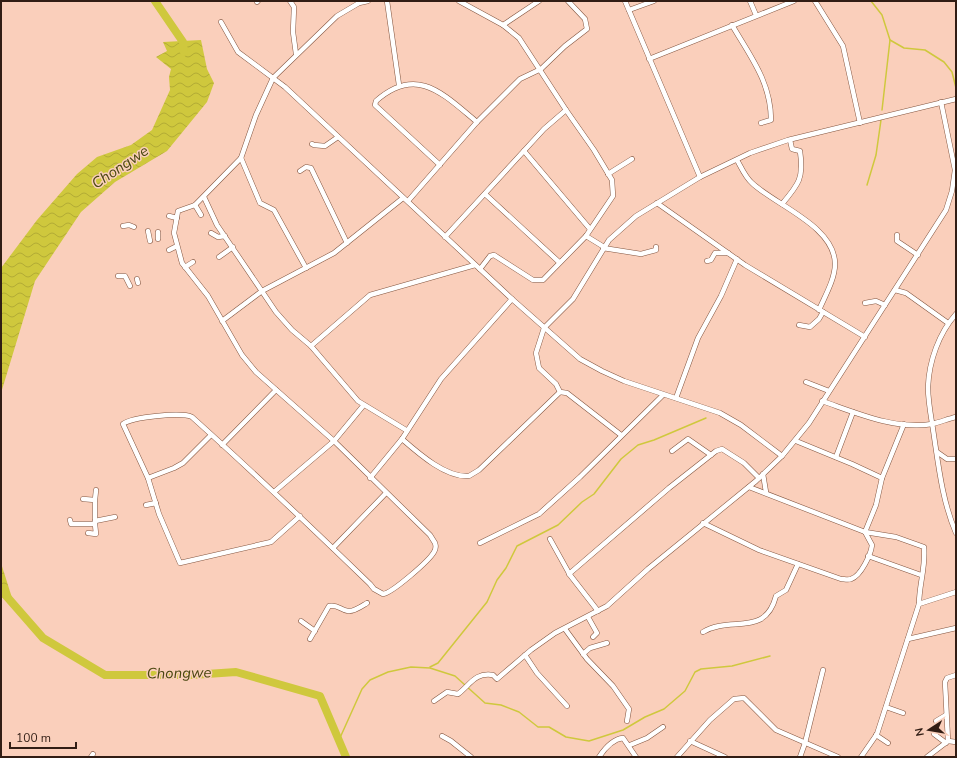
<svg xmlns="http://www.w3.org/2000/svg" width="957" height="758" font-family="'Nunito Sans',sans-serif">
	<style>
		.water { fill: url(#water-waves) }
		.lines { fill: none; stroke-linecap: round; stroke-linejoin: round }
		.stream { stroke: #cfc83d; stroke-width: 1.5 }
		.river { stroke: #cfc83d; stroke-width: 8 }
		.street-casing { stroke: #845640; stroke-width: 5.5 }
		.street { stroke: #fff; stroke-width: 4.5 }
		.labels { text-anchor: middle; dominant-baseline: central; stroke-width: 3; stroke-linejoin: round; paint-order: stroke }
		.water-label { font-size: 15px; font-style: italic; fill: #4a4710; stroke: #facfbb }
	</style>
	<defs>
		<pattern id="water-waves" width="16" height="10" patternUnits="userSpaceOnUse"><rect width="16" height="10" fill="#cfc83d"/><path d="M0 5q4-4 8 0t8 0" fill="none" stroke="#b2ab35"/></pattern>
	</defs>
	<rect width="100%" height="100%" fill="#facfbb"/>
	<g class="water">
		<polygon points="201,40 207,69 214,83 207,102 167,151 115,182 81,212 35,281 1,393 1,268 37,220 77,174 97,157 131,145 152,130 170,90 169,77 171,69 156,57 167,51 163,42"/>
		<polygon points="1,563 13,601 1,597"/>
	</g>
	<g class="lines">
		<g class="stream">
			<polyline points="871,1 882,15 890,40 882,110"/>
			<polyline points="890,40 904,48 925,50 944,62 952,72 956,88"/>
			<polyline points="867,185 876,155 881,120"/>
			<polyline points="430,667 438,663 487,602 497,580 506,568 517,546 558,525 582,502 594,494 621,459 638,445 654,440 706,418"/>
			<polyline points="339,740 362,689 370,680 388,672 411,667 430,668 455,676 485,703 501,705 519,712 538,727 549,727 566,737 589,741 623,730 645,717 664,709 685,691 695,672 701,669 732,666 770,656"/>
		</g>
		<g class="river">
			<polyline points="155,1 183,42 184,52"/>
			<polyline points="1,590 43,638 105,675 192,675 236,672 320,696 346,757"/>
		</g>
		<defs>
			<g id="street">
				<polyline points="290,1 294,7 293,32 296,54"/>
				<polyline points="387,1 399,85"/>
				<polyline points="459,1 503,25 519,38 566,110 594,150 612,180 613,196 586,236 543,280 533,280 494,255 490,256 480,269"/>
				<polyline points="625,1 700,177"/>
				<polyline points="750,1 756,15"/>
				<polyline points="815,1 843,46 860,123"/>
				<polyline points="257,2 258,1"/>
				<polyline points="629,10 654,1"/>
				<polyline points="221,22 238,52 285,87 512,299 580,359 602,371 624,381 720,413 741,425 782,456"/>
				<polyline points="503,25 539,1"/>
				<path d="M732 25C750 56 771 82 771 120L761 123"/>
				<polyline points="649,59 794,1"/>
				<polyline points="312,144 314,145 325,146 338,137"/>
				<polyline points="524,151 590,229"/>
				<polyline points="241,158 260,203 274,210 306,268"/>
				<path d="M737 160C741 167 745 177 752 183 775 205 835 226 835 264 835 279 825 296 819 310"/>
				<path d="M440 165 375 105 376 101C417 65 443 94 477 122"/>
				<polyline points="300,171 306,167 311,168 347,243"/>
				<polyline points="608,174 632,159"/>
				<polyline points="485,194 559,262"/>
				<polyline points="204,197 217,225 276,312 292,330 311,346 358,401 406,430"/>
				<polyline points="408,201 477,122 520,79 541,69 565,46 587,29 585,19 568,1"/>
				<polyline points="657,203 745,265 865,337"/>
				<path d="M782 204C799 184 804 178 800 151L792 149 790 140"/>
				<polyline points="195,205 201,215"/>
				<polyline points="169,216 177,218"/>
				<polyline points="123,226 129,225 134,227"/>
				<polyline points="148,231 150,241"/>
				<polyline points="211,233 218,237 225,236"/>
				<polyline points="897,235 897,241 918,255"/>
				<polyline points="586,236 604,247"/>
				<polyline points="445,237 544,129 566,110"/>
				<polyline points="158,239 158,232"/>
				<polyline points="603,248 641,254 656,250 656,247"/>
				<polyline points="169,250 177,246"/>
				<polyline points="219,257 233,247"/>
				<polyline points="707,261 711,260 715,253 728,253"/>
				<polyline points="185,267 193,262"/>
				<polyline points="118,276 125,276 130,286"/>
				<polyline points="137,279 138,283"/>
				<polyline points="895,290 906,293 948,323"/>
				<polyline points="865,303 876,301 885,305"/>
				<path d="M956 314C939 333 929 361 928 387 928 399 930 411 932 423 938 460 941 498 956 533"/>
				<polyline points="222,321 262,291 334,253 403,198"/>
				<polyline points="799,325 810,327 819,319 823,312"/>
				<polyline points="311,346 370,295 475,265"/>
				<polyline points="806,382 829,391"/>
				<polyline points="560,392 556,384 539,368 536,353 544,328 573,299 609,240 636,216 700,177 750,153 788,140 956,99"/>
				<polyline points="676,398 698,338 721,296 737,259"/>
				<path d="M822 401C857 413 895 430 932 424 940 422 948 419 956 417"/>
				<polyline points="402,439 441,379 512,299"/>
				<polyline points="796,441 852,464 882,478"/>
				<polyline points="222,445 276,390"/>
				<polyline points="672,451 688,439 711,455"/>
				<polyline points="937,452 947,459 956,459"/>
				<polyline points="836,457 853,412"/>
				<polyline points="763,474 766,492"/>
				<polyline points="148,478 174,468 183,463 211,435"/>
				<path d="M370 478 402 439C418 453 446 478 469 476L479 470 560 392 567 393 621 435"/>
				<path d="M749 487 865 532 896 537 924 547C926 566 919 585 919 604L877 734 861 757"/>
				<polyline points="274,492 334,441 363,406"/>
				<polyline points="83,499 95,500 96,490"/>
				<polyline points="146,505 156,503"/>
				<path d="M300 516 271 542 180 563 159 514 148 478 123 424C132 417 181 412 192 417 252 471 311 527 370 584L374 589 383 594C392 593 429 561 434 552 436 549 436 546 435 543L430 535 334 441 256 372 242 355 208 296 182 263 174 233 178 211 195 205 241 158 256 115 273 78 337 16 359 3 368 1"/>
				<polyline points="70,520 71,524 95,524 95,500"/>
				<polyline points="95,521 115,517"/>
				<path d="M703 523 759 550 841 579C844 579 848 580 851 579 861 576 871 554 872 545L865 532"/>
				<polyline points="865,532 876,505 882,478 904,424"/>
				<polyline points="88,533 96,534 95,524"/>
				<polyline points="550,539 570,575 598,611"/>
				<polyline points="480,543 539,514 580,477 663,395"/>
				<polyline points="333,548 386,493"/>
				<polyline points="868,556 921,575"/>
				<polyline points="569,574 669,488 716,451 722,449 744,463 759,478"/>
				<polyline points="919,604 956,592"/>
				<polyline points="588,617 597,633 593,637"/>
				<polyline points="301,621 315,631"/>
				<polyline points="565,629 587,659 613,686 629,709 627,721"/>
				<path d="M703 632C731 615 765 638 776 596L786 590 798 564"/>
				<path d="M310 639 329 606C338 604 340 610 348 611 354 612 362 606 367 603"/>
				<polyline points="908,639 956,628"/>
				<polyline points="583,654 590,648 607,643"/>
				<polyline points="525,655 537,673 567,706"/>
				<path d="M434 701 447 692 458 694C470 685 475 672 493 675L497 679 531 650 555 633 607 606 648 569 756 481 782 456 809 423 946 210 952 191 955 170 941 102"/>
				<polyline points="886,707 903,713"/>
				<polyline points="936,721 946,715"/>
				<polyline points="933,730 934,734 946,743"/>
				<polyline points="876,735 888,743"/>
				<polyline points="442,736 451,741 471,757"/>
				<polyline points="690,741 725,757"/>
				<polyline points="948,741 945,682 947,678 956,675"/>
				<polyline points="630,745 647,738 663,727"/>
				<polyline points="91,757 93,754"/>
				<path d="M599 757C605 748 613 739 623 738L636 757"/>
				<polyline points="677,757 710,720 734,699 744,698 776,730 838,757"/>
				<polyline points="800,757 805,743 823,670"/>
				<polyline points="927,757 948,741 956,742"/>
			</g>
		</defs>
		<use href="#street" class="street-casing"/>
		<use href="#street" class="street"/>
	</g>
	<g class="labels">
		<g class="water-label">
			<text transform="translate(120 167) rotate(-34)">Chongwe</text>
			<text transform="translate(179 673) rotate(-1)">Chongwe</text>
		</g>
	</g>
	<rect width="957" height="758" fill="none" stroke="#311d14" stroke-width="4"/>
	<g transform="translate(929 730) rotate(258)" stroke="#facfbb" stroke-width="3" paint-order="stroke">
	<path d="M0-3L7 15L0 10L-7 15Z" fill="#311d14"/>
	<text y="-6" font-size="11" font-weight="bold" text-anchor="middle" fill="#311d14">N</text>
	</g>
	<path d="M10 742v6h66v-6" fill="none" stroke="#311d14" stroke-width="2"/>
	<text x="16" y="742" font-size="12" fill="#311d14" stroke="#facfbb" stroke-width="3" paint-order="stroke">100 m</text>
</svg>
